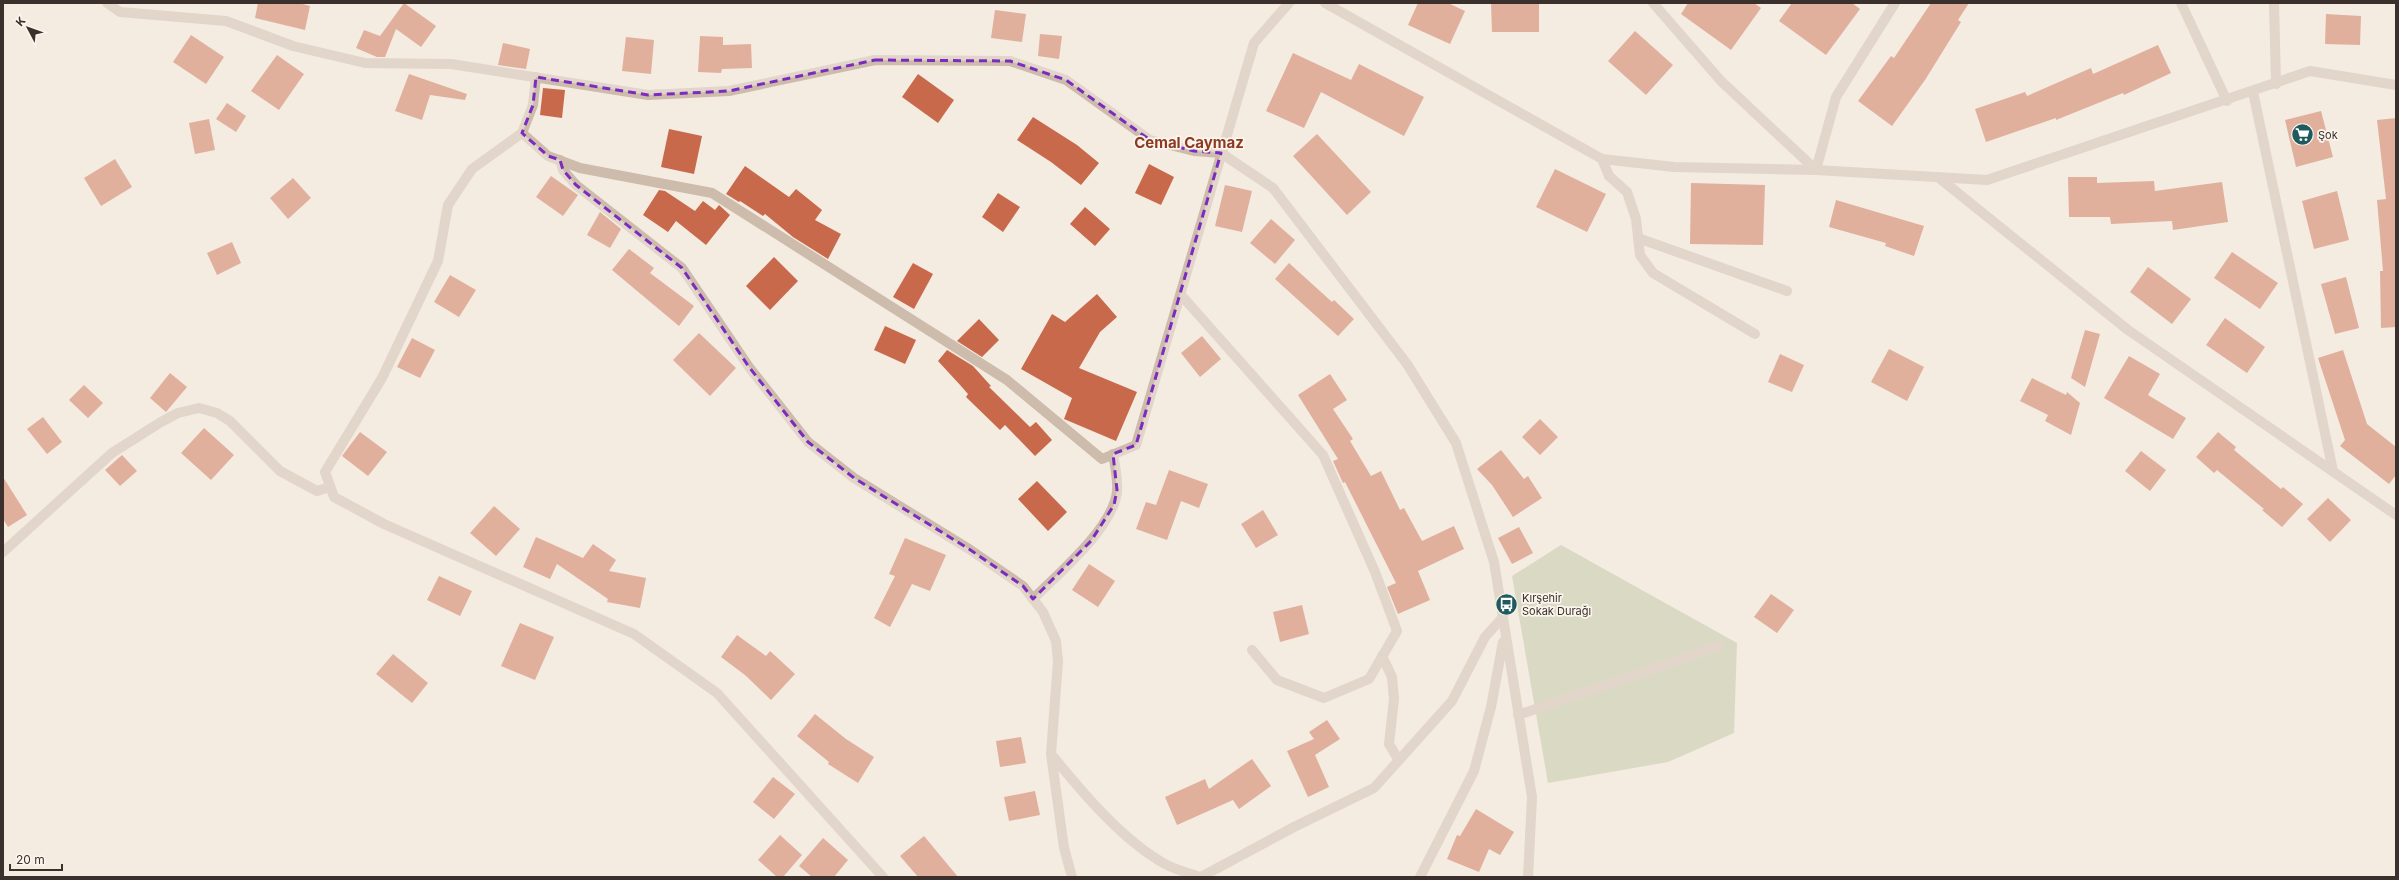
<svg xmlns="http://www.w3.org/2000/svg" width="2399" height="880" font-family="Inter,sans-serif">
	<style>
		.green { fill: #b8c4a0 }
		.building { fill: #c8694b }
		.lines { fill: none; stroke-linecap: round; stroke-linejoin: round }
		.minor { stroke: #cdbbac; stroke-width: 10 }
		.marked { fill: none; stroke: #7b2cbf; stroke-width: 3; stroke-dasharray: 8 5; stroke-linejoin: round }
		.labels { text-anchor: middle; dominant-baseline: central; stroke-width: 3.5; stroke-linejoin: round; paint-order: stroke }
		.poi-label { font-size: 11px; fill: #3b302b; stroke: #fbf5ee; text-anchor: start }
		.district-label { font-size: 15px; font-weight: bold; fill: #8c3b22; stroke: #fbf5ee }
	</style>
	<rect width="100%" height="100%" fill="#f4ebe1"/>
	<polygon class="green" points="1561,545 1737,643 1734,733 1668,762 1548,783 1512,576"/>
	<g class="building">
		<polygon points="258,3 299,3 310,6 305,30 255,18"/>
		<polygon points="404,3 436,26 421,47 396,29 385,57 377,57 356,48 364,30 380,36"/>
		<polygon points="1418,3 1448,3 1465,11 1450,44 1408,25"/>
		<polygon points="1491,3 1539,3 1539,32 1492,32"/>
		<polygon points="1688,3 1754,3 1761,8 1731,50 1681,14"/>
		<polygon points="1792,3 1852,3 1860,9 1826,55 1779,21"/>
		<polygon points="1931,3 1969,3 1958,20 1961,22 1925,80 1892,126 1858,101 1891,56 1894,58"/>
		<polygon points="995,10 1026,14 1022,42 991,38"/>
		<polygon points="2326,14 2361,16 2360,45 2325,44"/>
		<polygon points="1635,31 1673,65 1646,95 1608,61"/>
		<polygon points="1040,34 1062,36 1059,59 1038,56"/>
		<polygon points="191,35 224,57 206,84 173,62"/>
		<polygon points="700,36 723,37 723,45 751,44 752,68 722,69 721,73 698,72"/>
		<polygon points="626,37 654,40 651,74 622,71"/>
		<polygon points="503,43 530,49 526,69 498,65"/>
		<polygon points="2158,45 2171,73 2124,95 2123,93 2056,120 2056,118 1986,142 1975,109 2025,92 2027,96 2091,68 2093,74"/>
		<polygon points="1293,53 1351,80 1359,64 1424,97 1404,136 1321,92 1304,128 1266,111"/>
		<polygon points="277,55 304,74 279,110 251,91"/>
		<polygon points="409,74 467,94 465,100 430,95 422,120 395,111"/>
		<polygon points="918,74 954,100 938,123 902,97"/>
		<polygon points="543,88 565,90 562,118 540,115"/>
		<polygon points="227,103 246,116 236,132 216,119"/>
		<polygon points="2321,111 2333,157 2296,167 2285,120"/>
		<polygon points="1033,117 1077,145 1099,163 1081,185 1051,162 1017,140"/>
		<polygon points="2396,118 2396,327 2381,328 2380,271 2383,271 2377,200 2386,199 2377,120"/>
		<polygon points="209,119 215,150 195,154 189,123"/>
		<polygon points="669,129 702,136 694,174 661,167"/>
		<polygon points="1317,134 1371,192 1347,215 1293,156"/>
		<polygon points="115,159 132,187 101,206 84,178"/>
		<polygon points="1149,164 1174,177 1161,205 1135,193"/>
		<polygon points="745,166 789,197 796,189 822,210 815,220 841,234 828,259 793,237 765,214 763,216 740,201 739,202 726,194"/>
		<polygon points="1555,169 1606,194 1587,232 1536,207"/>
		<polygon points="551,176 578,195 563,216 536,197"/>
		<polygon points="2068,177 2097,177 2097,183 2154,181 2155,191 2222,182 2228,222 2173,230 2172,221 2111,224 2110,217 2069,217"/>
		<polygon points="293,178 311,198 288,219 270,198"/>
		<polygon points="1691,183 1765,185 1763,245 1690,244"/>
		<polygon points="1225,185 1252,191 1242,232 1215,226"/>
		<polygon points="659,190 665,191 695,211 703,201 715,210 719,205 730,215 706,245 676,221 668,232 643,215"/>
		<polygon points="2337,191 2349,240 2314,249 2302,201"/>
		<polygon points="998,193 1020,207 1003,232 982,217"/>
		<polygon points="1836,200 1924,226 1914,256 1885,246 1886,243 1829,227"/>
		<polygon points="1085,207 1110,229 1095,246 1070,224"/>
		<polygon points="600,212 621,229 610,248 587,235"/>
		<polygon points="1271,219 1295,240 1275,264 1250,243"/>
		<polygon points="232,242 241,263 217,275 207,253"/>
		<polygon points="629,249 654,268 650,273 694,306 679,326 612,270"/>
		<polygon points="2232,252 2278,283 2260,309 2214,278"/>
		<polygon points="774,257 798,281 770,310 746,286"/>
		<polygon points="913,263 933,274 914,309 893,297"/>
		<polygon points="1289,263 1332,302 1334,300 1354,319 1338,336 1275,279"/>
		<polygon points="2148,267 2191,299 2172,324 2130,292"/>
		<polygon points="450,275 476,290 459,317 434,302"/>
		<polygon points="2346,277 2359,328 2335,334 2321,284"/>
		<polygon points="1097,294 1117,317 1100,332 1079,368 1137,392 1116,441 1064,419 1072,398 1021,369 1052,314 1065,322"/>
		<polygon points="2225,318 2265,347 2247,373 2206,345"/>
		<polygon points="979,319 999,340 982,357 957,341"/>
		<polygon points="885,326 916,340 905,364 874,350"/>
		<polygon points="2085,330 2100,334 2085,387 2071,378"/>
		<polygon points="699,333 736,368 710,396 673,360"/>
		<polygon points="1202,336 1221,359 1200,377 1181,353"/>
		<polygon points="412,338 435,350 420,378 397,367"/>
		<polygon points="1889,349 1924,367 1907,401 1871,382"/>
		<polygon points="947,350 973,366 991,386 989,387 1030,427 1036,422 1052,440 1035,456 1005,425 1000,430 966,397 968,394 961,386 938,361"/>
		<polygon points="2343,350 2367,424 2396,447 2396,475 2389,484 2340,446 2345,440 2318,358"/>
		<polygon points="1780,354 1804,365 1792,392 1768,382"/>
		<polygon points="2129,356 2160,374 2148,395 2186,418 2173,439 2104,398"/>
		<polygon points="170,373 187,387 166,412 150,398"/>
		<polygon points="1330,374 1347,400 1333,409 1353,439 1350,441 1371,476 1381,471 1400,510 1404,508 1422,541 1454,526 1464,549 1418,571 1430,600 1398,614 1387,587 1396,583 1345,482 1343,483 1333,461 1338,459 1298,395"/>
		<polygon points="2032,378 2066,395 2067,392 2080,403 2071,435 2045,421 2048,415 2020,401"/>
		<polygon points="84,385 103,403 88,418 69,400"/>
		<polygon points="43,417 62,442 47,454 27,429"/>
		<polygon points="1540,419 1558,437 1540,455 1522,437"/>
		<polygon points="204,428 234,455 211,480 181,453"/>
		<polygon points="360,432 387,452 368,476 342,456"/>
		<polygon points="2218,432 2236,447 2234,450 2281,489 2283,487 2303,504 2282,527 2262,510 2264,509 2217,470 2214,473 2196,457"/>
		<polygon points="1501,450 1524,479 1528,476 1542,498 1513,517 1492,485 1477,469"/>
		<polygon points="2141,451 2166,470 2150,491 2125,471"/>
		<polygon points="122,455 137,471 120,486 105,470"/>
		<polygon points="1169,470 1208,484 1199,508 1181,501 1167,540 1136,529 1146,502 1156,505"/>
		<polygon points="3,477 27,515 8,527 3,519"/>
		<polygon points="1037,481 1067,512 1048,531 1018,499"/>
		<polygon points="2328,498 2351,520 2330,542 2307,519"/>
		<polygon points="494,506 520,529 496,556 470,533"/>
		<polygon points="1263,510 1278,535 1256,548 1241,524"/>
		<polygon points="1519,527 1533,553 1512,564 1498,538"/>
		<polygon points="536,537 583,558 593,544 616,560 609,571 646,578 640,608 607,602 608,599 557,564 550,579 523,567"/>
		<polygon points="905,538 946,555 930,591 912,584 890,627 874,618 895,576 889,574"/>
		<polygon points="1089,564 1115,581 1098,607 1072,590"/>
		<polygon points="439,576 472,591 460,616 427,600"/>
		<polygon points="1771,594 1794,610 1777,633 1754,617"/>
		<polygon points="1302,605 1309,634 1280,642 1273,612"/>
		<polygon points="520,623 554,637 535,680 501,666"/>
		<polygon points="737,635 766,656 770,651 795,674 771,700 745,675 721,657"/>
		<polygon points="393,654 428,683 412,703 376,674"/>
		<polygon points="815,714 846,739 874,757 858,783 828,764 829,762 797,736"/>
		<polygon points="1327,720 1340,739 1315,755 1329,787 1308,797 1287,751 1314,739 1309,732"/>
		<polygon points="1021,737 1026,763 1000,767 996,741"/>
		<polygon points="1252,759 1271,786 1239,809 1233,800 1177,825 1165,797 1205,779 1209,789"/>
		<polygon points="773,777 795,794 774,819 753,802"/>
		<polygon points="1035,791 1040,815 1009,821 1004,797"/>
		<polygon points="1476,809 1514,832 1500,855 1489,849 1479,872 1447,859 1457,835 1460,836"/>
		<polygon points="780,835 802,855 783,877 777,877 758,860"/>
		<polygon points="924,836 958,877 918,877 900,856"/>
		<polygon points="823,838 848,860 834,877 812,877 799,866"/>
	</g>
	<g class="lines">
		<g class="minor">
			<polyline points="107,3 120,12 226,21 293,46 365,63 451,64 648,95 729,91 875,60 1010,61 1066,80 1150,140 1194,151 1221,153 1273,188 1407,364 1456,443 1494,562 1532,797 1528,877"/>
			<polyline points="1325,3 1602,159 1674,167 1816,170 1836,97 1895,3"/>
			<polyline points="1653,3 1721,81 1816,170 1987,180 2310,71 2396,85"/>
			<polyline points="2181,3 2227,101"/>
			<polyline points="2274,3 2276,84"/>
			<polyline points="536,77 533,105 522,133 472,169 448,205 438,261 382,378 325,472 334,497 384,524 634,634 717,693 883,877"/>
			<polyline points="2253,92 2333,471"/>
			<polyline points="522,133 548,156 580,168 712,193 1007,380 1102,459 1136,445 1254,43 1289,3"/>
			<polyline points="1602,159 1609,176 1627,192 1636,219 1640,255 1653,273 1755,334"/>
			<polyline points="560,160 563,170 576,185 682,268 749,367 808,442 854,478 969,549 1023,586 1043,612 1056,641 1058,661 1051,754 1064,848 1072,877"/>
			<polyline points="1938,177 2128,330 2396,515"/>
			<polyline points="1638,238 1787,291"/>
			<polyline points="1181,295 1323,455 1375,572 1397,631 1369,679 1324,698 1277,680 1252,650"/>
			<polyline points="3,552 112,453 161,422 178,413 199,408 217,413 230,421 280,471 317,491 330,487"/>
			<path d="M1033 599C1058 574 1114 527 1117 491 1118 479 1115 466 1113 454"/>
			<polyline points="1382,656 1392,677 1394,699 1389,744 1398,759"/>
			<polyline points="1518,715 1719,646"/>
			<path d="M1051 754C1082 792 1122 840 1165 864 1176 870 1189 873 1200 877"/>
			<polyline points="1201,877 1294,827 1374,788 1452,701 1485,637 1502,618"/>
			<polyline points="1420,877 1474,771 1491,707 1503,642"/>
		</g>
	</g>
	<path d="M0 0H2399V880H0ZM875 60 1010 61 1066 80 1150 140 1194 151 1221 153 1136 445 1113 454 1117 490 1114 505 1091 541 1033 599 1023 586 969 549 854 478 808 442 749 367 682 268 576 185 563 170 560 160 548 156 522 133 533 105 536 77 648 95 729 91Z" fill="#f4ebe1" fill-opacity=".55" fill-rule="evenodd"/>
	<path class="marked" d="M875 60 1010 61 1066 80 1150 140 1194 151 1221 153 1136 445 1113 454 1117 490 1114 505 1091 541 1033 599 1023 586 969 549 854 478 808 442 749 367 682 268 576 185 563 170 560 160 548 156 522 133 533 105 536 77 648 95 729 91Z"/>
	<defs>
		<symbol id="supermarket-disc" viewBox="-11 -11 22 22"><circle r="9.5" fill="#1f5a5e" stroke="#fbf5ee"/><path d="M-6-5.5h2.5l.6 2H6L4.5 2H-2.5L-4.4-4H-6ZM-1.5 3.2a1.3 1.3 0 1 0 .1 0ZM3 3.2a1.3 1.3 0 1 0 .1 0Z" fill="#fff"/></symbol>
		<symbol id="bus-disc" viewBox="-11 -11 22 22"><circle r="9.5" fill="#1f5a5e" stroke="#fbf5ee"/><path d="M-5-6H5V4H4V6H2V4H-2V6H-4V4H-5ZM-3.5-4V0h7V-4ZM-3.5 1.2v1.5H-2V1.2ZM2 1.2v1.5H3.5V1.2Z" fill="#fff"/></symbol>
	</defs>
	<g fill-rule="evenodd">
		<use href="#supermarket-disc" x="2290" y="122" width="25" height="25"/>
		<use href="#bus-disc" x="1494" y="592" width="25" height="25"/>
	</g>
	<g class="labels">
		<g class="poi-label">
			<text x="2318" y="135">Şok</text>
			<text x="1522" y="598">Kırşehir<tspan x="1522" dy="13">Sokak Durağı</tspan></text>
		</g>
		<g class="district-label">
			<text x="1189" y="142">Cemal Caymaz</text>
		</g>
	</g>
	<rect width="2399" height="880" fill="none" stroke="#3b302b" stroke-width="8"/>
	<g transform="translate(28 28) rotate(311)" stroke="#fbf5ee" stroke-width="3" paint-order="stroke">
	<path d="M0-3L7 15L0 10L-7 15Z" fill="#3b302b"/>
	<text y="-6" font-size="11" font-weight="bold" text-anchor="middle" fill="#3b302b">K</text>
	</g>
	<path d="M10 864v6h52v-6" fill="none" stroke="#3b302b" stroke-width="2"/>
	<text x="16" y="864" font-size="12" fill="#3b302b" stroke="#fbf5ee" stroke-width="3" paint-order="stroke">20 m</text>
</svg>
